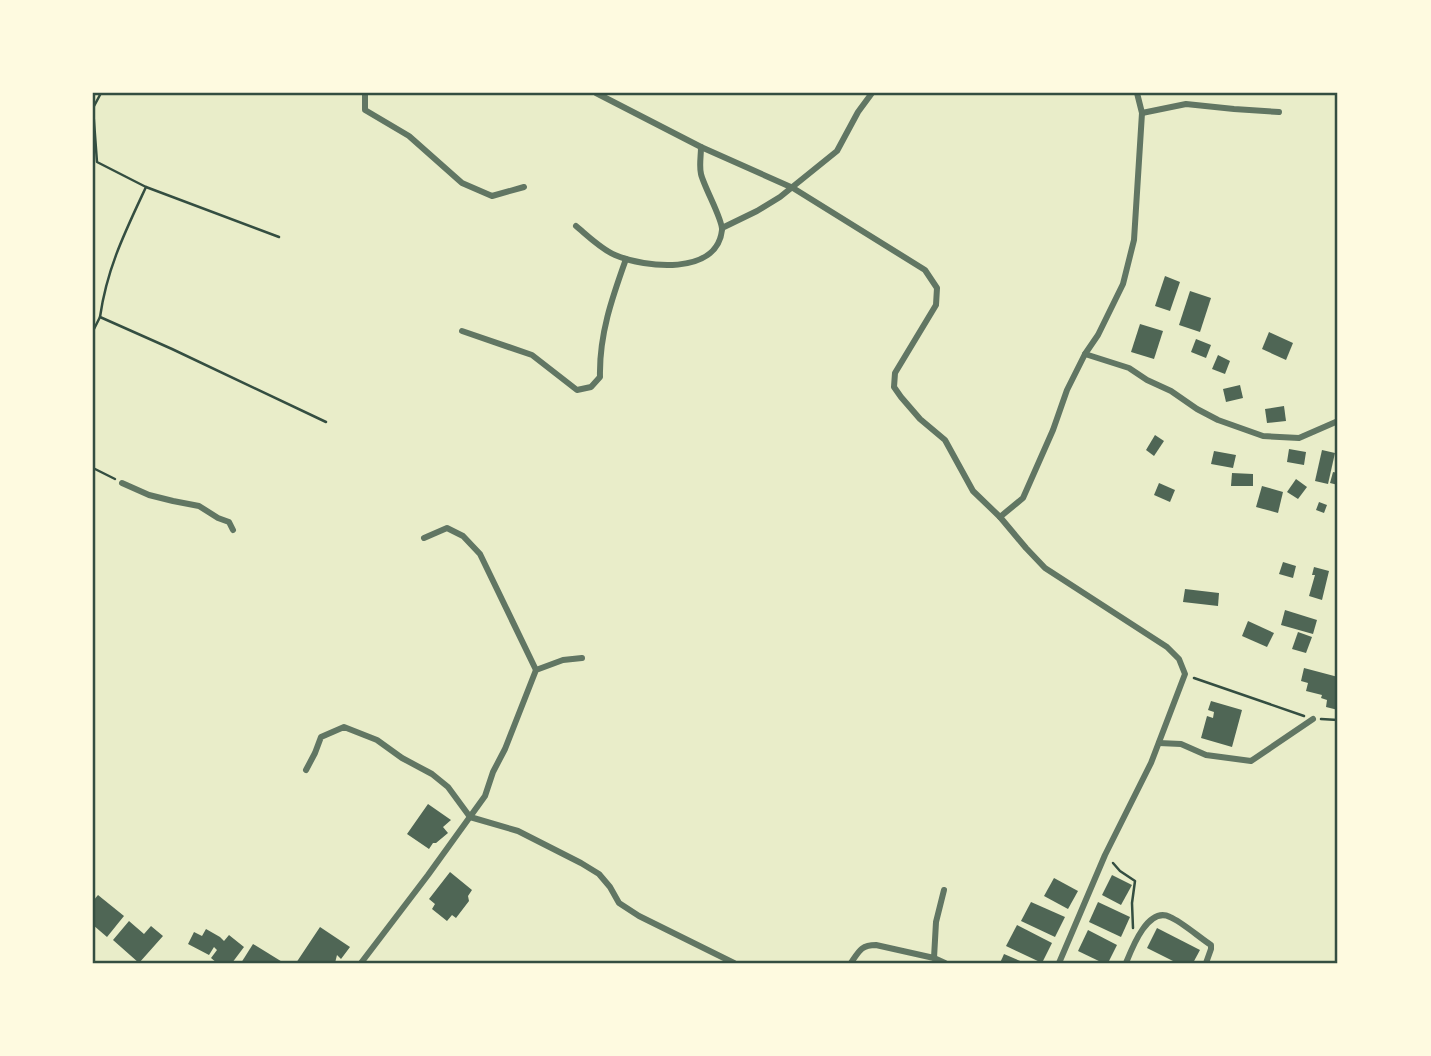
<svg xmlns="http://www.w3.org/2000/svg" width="1431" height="1056" font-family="'DejaVu Sans',sans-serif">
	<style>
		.building { fill: #4f6655 }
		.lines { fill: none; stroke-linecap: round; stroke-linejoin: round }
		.path { stroke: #344e41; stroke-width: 2.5 }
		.minor { stroke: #617663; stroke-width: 6 }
		.neatline { fill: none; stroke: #344e41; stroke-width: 2.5 }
	</style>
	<rect width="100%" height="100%" fill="#e9edc9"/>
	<g class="building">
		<polygon points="1165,276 1180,282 1170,311 1155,306"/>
		<polygon points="1190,291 1211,298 1200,332 1179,325"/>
		<polygon points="1140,324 1163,331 1154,359 1131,352"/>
		<polygon points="1269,332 1293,343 1286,360 1262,349"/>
		<polygon points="1196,339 1211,345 1206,358 1191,352"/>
		<polygon points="1218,355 1230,361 1225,374 1212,369"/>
		<polygon points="1240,385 1243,398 1226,402 1223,389"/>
		<polygon points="1284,406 1286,421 1267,423 1265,409"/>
		<polygon points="1155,435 1164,441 1154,456 1146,450"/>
		<polygon points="1289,449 1306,452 1304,465 1287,462"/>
		<polygon points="1322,450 1335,453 1328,484 1315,481"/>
		<polygon points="1214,451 1236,455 1233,468 1211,464"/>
		<polygon points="1333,472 1338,473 1338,485 1330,483"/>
		<polygon points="1232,473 1253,474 1253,486 1231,486"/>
		<polygon points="1296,479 1307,487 1298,499 1287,492"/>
		<polygon points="1159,483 1175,490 1170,502 1154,495"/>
		<polygon points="1262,486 1283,492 1278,513 1256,507"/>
		<polygon points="1319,502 1327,505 1324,513 1316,510"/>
		<polygon points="1283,562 1296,566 1293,578 1279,574"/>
		<polygon points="1314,567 1329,571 1322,600 1309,596 1315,575 1312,575"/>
		<polygon points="1185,589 1219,593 1218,606 1183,602"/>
		<polygon points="1285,610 1317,620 1313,634 1281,625"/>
		<polygon points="1248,621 1274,633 1267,647 1242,636"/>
		<polygon points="1298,632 1312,637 1306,653 1292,649"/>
		<polygon points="1304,668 1338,677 1338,710 1326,707 1327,700 1321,698 1322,695 1306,691 1308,683 1301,681"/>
		<polygon points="1211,701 1242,710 1232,747 1201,738 1207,716 1213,718 1214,712 1208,710"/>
		<polygon points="428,804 451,820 443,827 448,833 436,843 433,843 429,849 407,834"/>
		<polygon points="450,872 472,890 468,896 469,901 456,918 452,915 447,921 432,909 435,904 429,899"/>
		<polygon points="1112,875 1132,885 1121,905 1102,895"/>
		<polygon points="1054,878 1078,891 1068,909 1044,896"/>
		<polygon points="98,895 124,916 107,937 93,925 93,901"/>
		<polygon points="1031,902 1065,917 1055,937 1021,921"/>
		<polygon points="1098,902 1130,917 1121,937 1089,922"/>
		<polygon points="129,921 144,934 151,926 163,936 139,963 113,940"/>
		<polygon points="1017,925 1052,943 1042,963 1006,946"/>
		<polygon points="320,927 350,947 341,959 337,955 335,963 296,963"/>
		<polygon points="1157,928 1200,950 1193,963 1177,963 1147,948"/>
		<polygon points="206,929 220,937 224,941 229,935 244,947 232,963 217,963 211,958 217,950 214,947 209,955 188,944 194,932 202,936"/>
		<polygon points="1088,930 1117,945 1108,963 1103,963 1078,951"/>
		<polygon points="253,944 284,963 241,963"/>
		<polygon points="1004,954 1025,963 1000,963"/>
	</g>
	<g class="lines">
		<g class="path">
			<polyline points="101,93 93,108 97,162 146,187 279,237"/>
			<path d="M146 187C125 232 107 268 100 317L172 349 326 422"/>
			<polyline points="93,331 100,317"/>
			<polyline points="93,468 115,479"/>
			<polyline points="1194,678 1304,716"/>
			<polyline points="1321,719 1338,720"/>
			<polyline points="1113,863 1120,871 1135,881 1132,903 1133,928"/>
		</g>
		<g class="minor">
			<polyline points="365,93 365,110 409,136 462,183 492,196 524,187"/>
			<polyline points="596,93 701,147 793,188 925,270 937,288 936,305 895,373 894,387 901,397 920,419 945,440 973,491 1000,517 1026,548 1045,568 1167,647 1179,659 1185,674 1151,763 1105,855 1059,963"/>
			<polyline points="1142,113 1186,104 1234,109 1279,112"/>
			<path d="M576 226C588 236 601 249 615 255 645 268 717 276 722 230 723 220 704 187 701 174 699 166 701 156 701 147"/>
			<polyline points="722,228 757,211 780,197 837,151 858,112 872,93"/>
			<path d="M462 331 532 355 577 390 591 387 600 377C599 335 612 298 626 259"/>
			<polyline points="1085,354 1129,368 1147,380 1171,391 1197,409 1218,420 1263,436 1299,438 1338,421"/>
			<polyline points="122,483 149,495 173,501 199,506 218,518 229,522 233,530"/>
			<polyline points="1000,517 1023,498 1053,430 1067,390 1085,354 1098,335 1123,284 1134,240 1142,113 1137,93"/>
			<polyline points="424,538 447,528 463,536 480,554 536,670"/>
			<polyline points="1159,743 1181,744 1206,755 1251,761 1313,719"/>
			<polyline points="306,770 315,753 321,737 344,727 377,740 402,758 432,774 448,787 470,817 518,831 581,863 599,874 610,887 619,903 639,916 734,963"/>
			<polyline points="934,958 936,922 944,890"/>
			<polyline points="361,963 428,875 485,796 493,772 505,749 536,670 563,660 582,658"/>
			<path d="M851 963C859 951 861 945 876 945L934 958 945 963"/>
			<path d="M1126 963C1132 948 1148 906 1170 917 1182 922 1200 938 1211 945V949L1206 963"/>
		</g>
	</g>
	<rect width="1431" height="1056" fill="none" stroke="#fefae0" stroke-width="189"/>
	<rect x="94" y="94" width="1242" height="868" class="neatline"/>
</svg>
